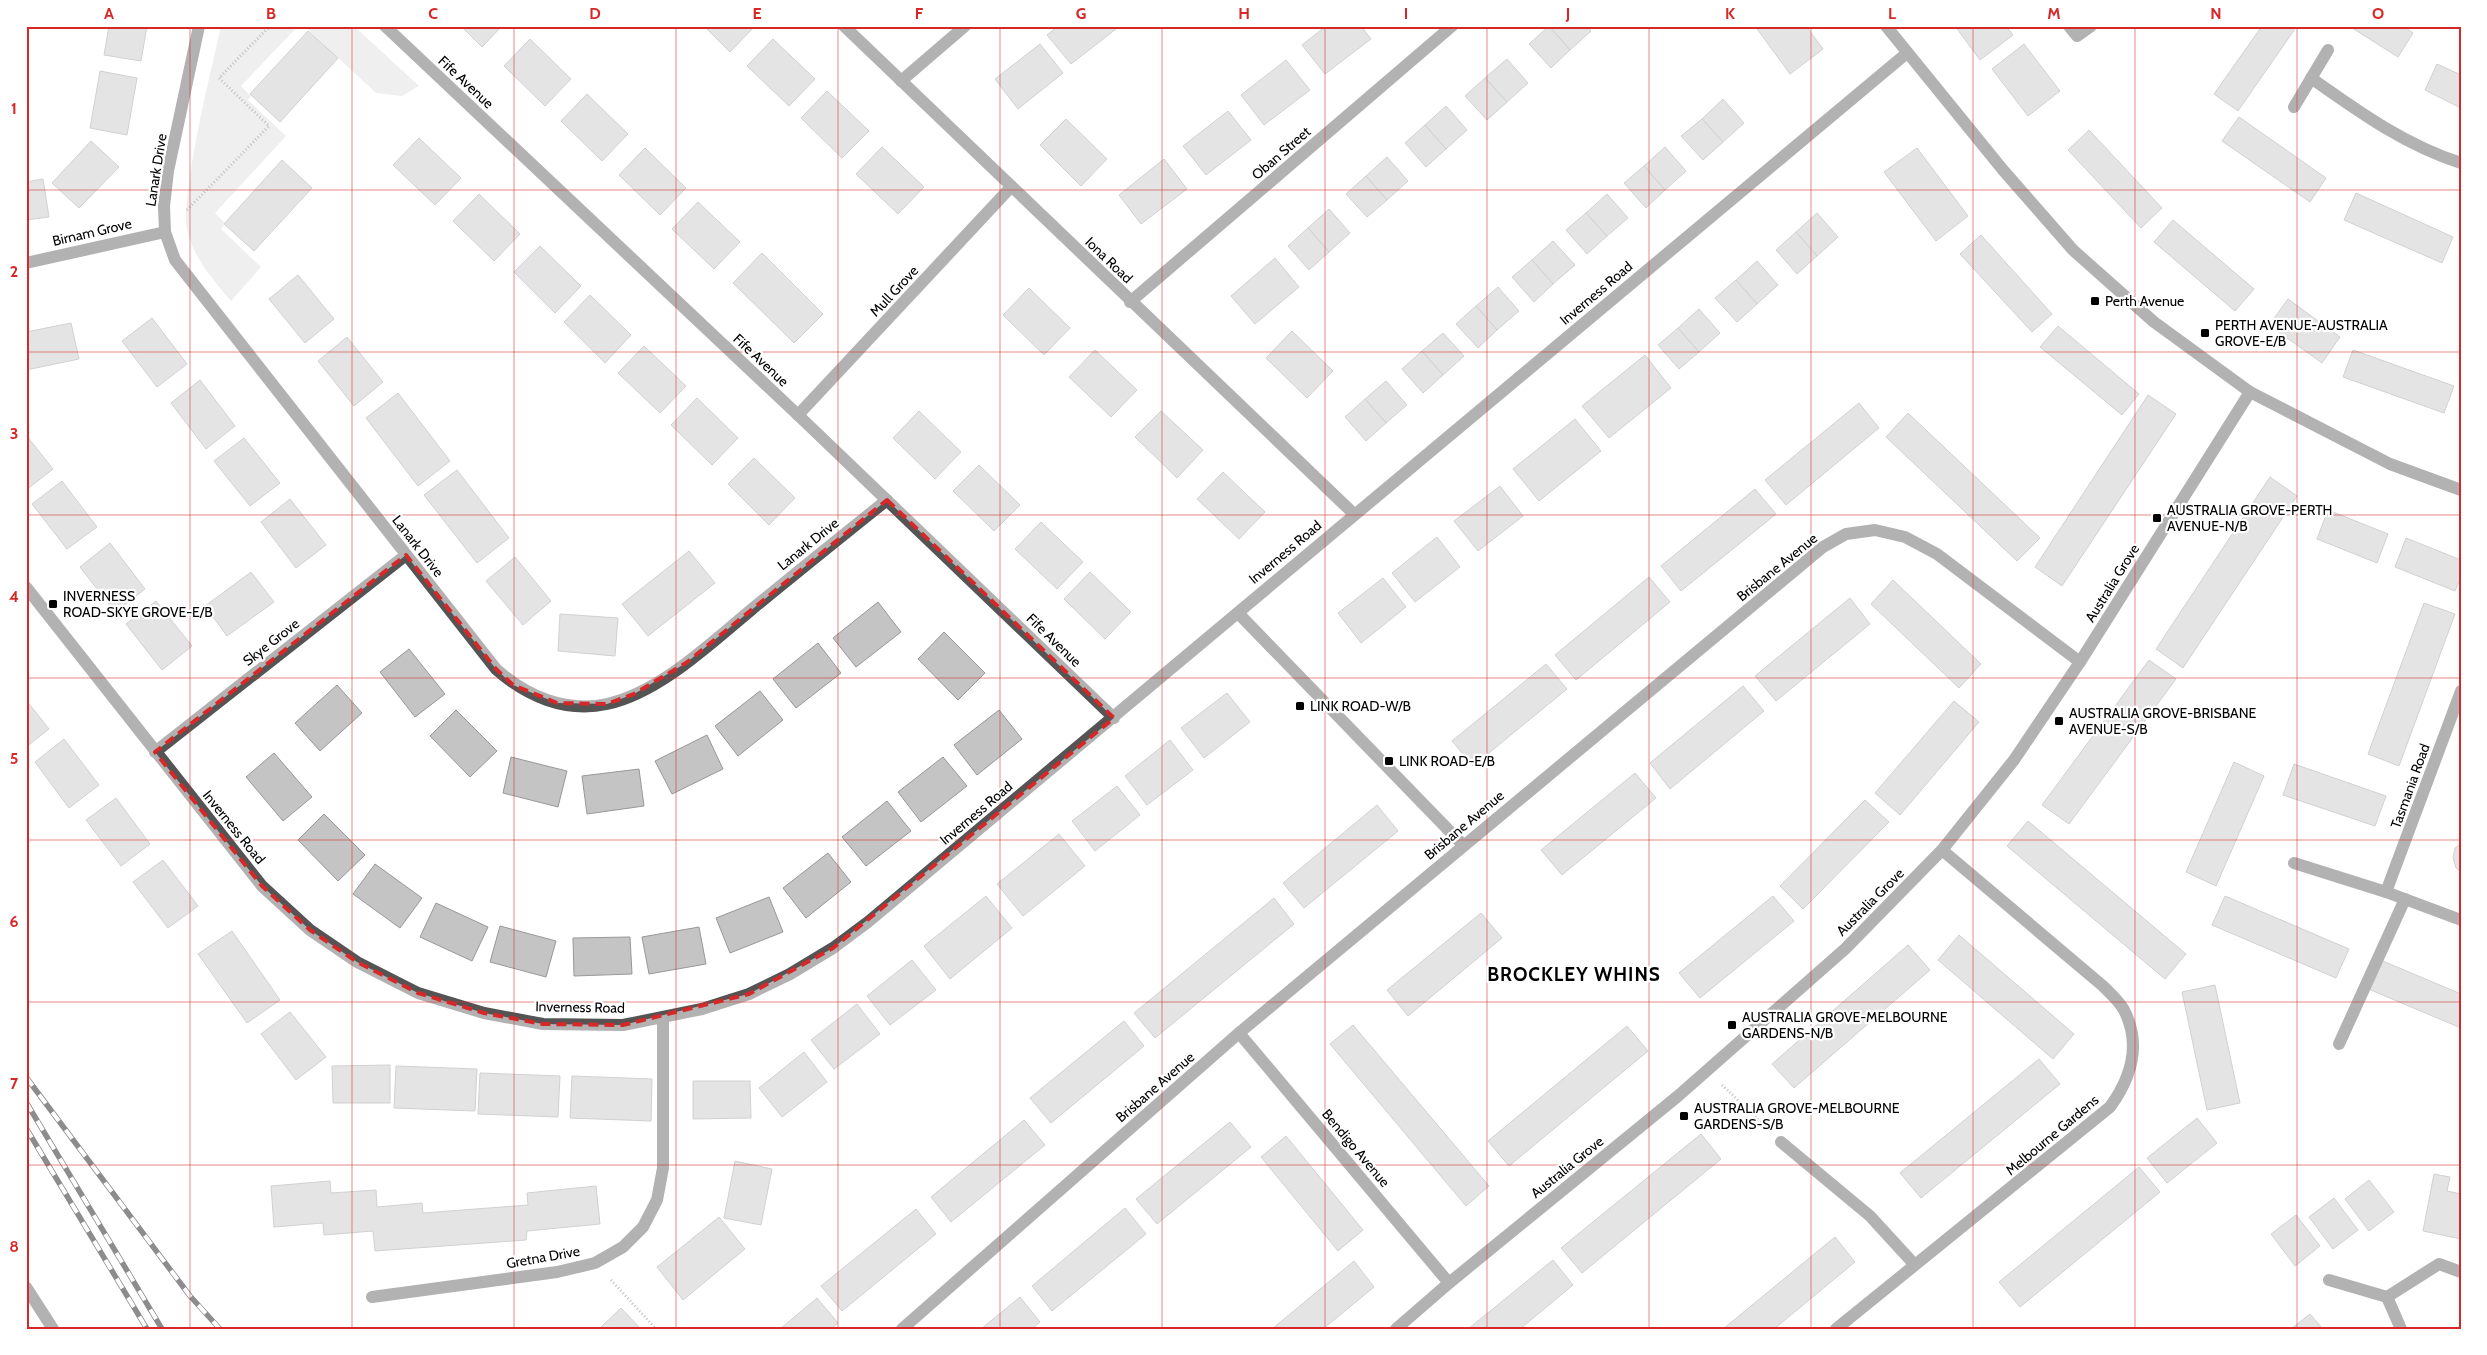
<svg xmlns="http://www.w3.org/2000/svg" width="2487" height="1355" font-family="Cabin,sans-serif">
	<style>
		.green { fill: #dbdbdb }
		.building { fill: #c4c4c4; stroke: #989898 }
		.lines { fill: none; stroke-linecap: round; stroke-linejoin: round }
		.path { stroke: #767676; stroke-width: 3; stroke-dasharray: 1 2.5; stroke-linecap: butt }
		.minor { stroke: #545454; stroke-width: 12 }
		.rail-casing { stroke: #000; stroke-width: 5.5 }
		.rail { stroke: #fff; stroke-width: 4; stroke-dasharray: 11; stroke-linecap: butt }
		.marked { fill: none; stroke: #d62828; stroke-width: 4; stroke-dasharray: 10 6; stroke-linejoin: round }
		.grid { fill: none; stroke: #d62828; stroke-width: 1; stroke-opacity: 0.55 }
		.poi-dot { fill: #000; stroke: #fff; stroke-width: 2 }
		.labels { text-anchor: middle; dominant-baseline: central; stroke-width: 4.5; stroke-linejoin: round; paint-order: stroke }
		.street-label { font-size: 14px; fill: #000; stroke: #fff }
		.poi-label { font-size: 14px; fill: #000; stroke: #fff; text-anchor: start }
		.district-label { font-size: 19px; font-weight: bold; letter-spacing: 1px; fill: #000; stroke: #fff }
		.neatline { fill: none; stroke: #d62828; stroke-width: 2 }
		.grid-label { font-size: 16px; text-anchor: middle; font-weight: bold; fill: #d62828 }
	</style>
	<rect width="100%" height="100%" fill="#fff"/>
	<g class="green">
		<path d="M221 26H298L241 86 251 96 248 100 286 136 215 213 225 223 221 229 261 267 231 301C214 281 195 260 188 233 183 215 188 195 190 176 197 126 210 76 221 26Z"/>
		<polygon points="304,26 354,26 419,86 402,96 376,93"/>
	</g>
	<g class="building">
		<polygon points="109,26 147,26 141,61 104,55"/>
		<polygon points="461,26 502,26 482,47"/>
		<polygon points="704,26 755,26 730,52"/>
		<polygon points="1058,26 1114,26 1116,29 1071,64 1047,35"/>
		<polygon points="1326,26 1361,26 1371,39 1325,74 1302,45"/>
		<polygon points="1549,26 1587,26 1591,31 1570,50"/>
		<polygon points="1549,26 1570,50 1551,68 1529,44"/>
		<polygon points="1755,26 1806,26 1823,49 1790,74"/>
		<polygon points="1955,26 2006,26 2013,35 1980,60"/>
		<polygon points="2262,26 2297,26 2238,111 2214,94"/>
		<polygon points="2349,26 2403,26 2413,33 2398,57"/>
		<polygon points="308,31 338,58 280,122 250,94"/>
		<polygon points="530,39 571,79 545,106 504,66"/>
		<polygon points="773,39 815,79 789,106 747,66"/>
		<polygon points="1040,44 1063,73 1018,109 995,79"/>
		<polygon points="2024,44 2060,91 2028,116 1992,69"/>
		<polygon points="1507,59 1528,83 1507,102 1485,78"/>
		<polygon points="1286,60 1310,90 1264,125 1241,95"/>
		<polygon points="2437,64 2461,75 2461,108 2425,90"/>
		<polygon points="100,71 137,78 127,135 90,128"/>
		<polygon points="1485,78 1507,102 1487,120 1465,96"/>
		<polygon points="827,91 869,131 842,158 801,118"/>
		<polygon points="587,94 628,134 602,161 561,121"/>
		<polygon points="1723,99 1744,123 1723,142 1702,119"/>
		<polygon points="1446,106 1467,130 1446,149 1425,125"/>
		<polygon points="1228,111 1251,140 1206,175 1183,146"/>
		<polygon points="2239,117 2326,178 2310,202 2222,141"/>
		<polygon points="1066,119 1107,159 1081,186 1040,145"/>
		<polygon points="1702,119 1723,142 1703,160 1681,136"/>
		<polygon points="1425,125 1446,149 1426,167 1405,143"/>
		<polygon points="2089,130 2162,208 2141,228 2068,150"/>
		<polygon points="419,138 461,178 435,205 393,165"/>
		<polygon points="91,141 119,167 79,208 52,183"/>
		<polygon points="882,147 924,187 898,214 856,174"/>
		<polygon points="1665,147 1686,171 1665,190 1644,166"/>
		<polygon points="645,148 686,188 660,215 619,175"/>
		<polygon points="1917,148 1968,216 1936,241 1884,172"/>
		<polygon points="1387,157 1408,181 1387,200 1366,176"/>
		<polygon points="1164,159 1187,189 1141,224 1119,195"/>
		<polygon points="282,160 312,188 254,251 224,224"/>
		<polygon points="1644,166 1665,190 1646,208 1624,183"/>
		<polygon points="1366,176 1387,200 1367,217 1346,194"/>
		<polygon points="43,179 49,217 26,220 26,182"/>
		<polygon points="2356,193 2453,237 2442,263 2344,220"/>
		<polygon points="479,194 520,234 494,261 453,221"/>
		<polygon points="1607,194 1628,218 1607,236 1586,213"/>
		<polygon points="698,202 740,242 714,269 672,229"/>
		<polygon points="1329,209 1350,233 1329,252 1308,228"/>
		<polygon points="1586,213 1607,236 1587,254 1566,230"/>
		<polygon points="1817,213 1838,237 1817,256 1796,232"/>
		<polygon points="2173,220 2254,289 2235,311 2154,242"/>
		<polygon points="1308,228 1329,252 1309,270 1288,246"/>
		<polygon points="1796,232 1817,256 1797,274 1776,250"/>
		<polygon points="1981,235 2052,314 2032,332 1960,254"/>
		<polygon points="1553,241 1575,265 1553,284 1532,260"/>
		<polygon points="540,246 581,286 555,313 514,272"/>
		<polygon points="762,253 823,314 794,343 733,283"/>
		<polygon points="1275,258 1299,287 1255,324 1231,296"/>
		<polygon points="1532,260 1553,284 1534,302 1512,277"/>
		<polygon points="1757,261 1778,285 1757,304 1736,280"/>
		<polygon points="298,275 334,319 305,343 269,299"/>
		<polygon points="1736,280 1757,304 1737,322 1715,298"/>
		<polygon points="1498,287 1519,311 1497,330 1476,306"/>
		<polygon points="1029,288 1070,328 1044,355 1003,315"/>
		<polygon points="590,295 631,335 605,363 564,322"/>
		<polygon points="2288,299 2340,337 2322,363 2269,325"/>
		<polygon points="1476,306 1497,330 1478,348 1456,324"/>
		<polygon points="1699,309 1720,333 1699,352 1678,328"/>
		<polygon points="152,318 187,364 157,387 122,341"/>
		<polygon points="71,323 79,359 26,370 26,332"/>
		<polygon points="2058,326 2139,394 2122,415 2040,347"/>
		<polygon points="1678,328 1699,352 1679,369 1658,345"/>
		<polygon points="1292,331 1333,371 1307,398 1266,358"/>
		<polygon points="1443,333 1464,356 1443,375 1422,351"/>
		<polygon points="347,337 383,382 354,406 318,361"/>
		<polygon points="644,346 686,386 660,413 618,373"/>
		<polygon points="1095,350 1137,390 1111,417 1069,377"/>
		<polygon points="2353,350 2454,386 2444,413 2343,377"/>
		<polygon points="1422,351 1443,375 1423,393 1402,369"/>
		<polygon points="1645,355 1671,388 1609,438 1582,406"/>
		<polygon points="200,380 235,426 206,449 171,403"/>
		<polygon points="1386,381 1407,405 1386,423 1365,399"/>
		<polygon points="398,393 450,461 418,486 366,418"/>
		<polygon points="2148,395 2176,414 2062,586 2035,567"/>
		<polygon points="697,398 738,438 712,465 671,425"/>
		<polygon points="1365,399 1386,423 1366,441 1345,417"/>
		<polygon points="1859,403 1879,428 1786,505 1765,480"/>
		<polygon points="919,411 961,452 935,479 893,438"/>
		<polygon points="1161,411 1203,450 1177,478 1135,437"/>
		<polygon points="1908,413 2040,538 2017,561 1886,437"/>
		<polygon points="1575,419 1601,451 1539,501 1513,469"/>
		<polygon points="26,435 53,469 26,490"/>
		<polygon points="244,438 280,483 250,506 214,461"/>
		<polygon points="754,458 795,498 769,525 728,484"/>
		<polygon points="979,465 1020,505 994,531 953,491"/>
		<polygon points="457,470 509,538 477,563 424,495"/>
		<polygon points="1223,472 1265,512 1239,539 1197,499"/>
		<polygon points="2270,477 2297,496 2183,668 2156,649"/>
		<polygon points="62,481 97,527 67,549 32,504"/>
		<polygon points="1500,486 1523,516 1478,551 1454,521"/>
		<polygon points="1755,489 1776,514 1681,591 1661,566"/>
		<polygon points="290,499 326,545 296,568 261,522"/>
		<polygon points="2328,510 2388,534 2377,563 2317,539"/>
		<polygon points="1041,522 1083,562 1057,589 1015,549"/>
		<polygon points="1437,537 1460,567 1415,602 1392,573"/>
		<polygon points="2406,538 2461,560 2461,577 2455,591 2395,567"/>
		<polygon points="110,543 145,589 115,612 80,567"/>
		<polygon points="689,551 715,583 648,636 622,604"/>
		<polygon points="515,557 551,601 523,625 486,581"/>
		<polygon points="251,572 274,602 227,636 205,606"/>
		<polygon points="1090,572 1131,612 1105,639 1064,599"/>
		<polygon points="1649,577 1670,602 1576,680 1555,655"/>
		<polygon points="1383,578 1406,607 1361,643 1338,613"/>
		<polygon points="1893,580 1981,664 1959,688 1871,604"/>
		<polygon points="1850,598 1870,624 1776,701 1755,676"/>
		<polygon points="156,601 192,646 162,670 126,624"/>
		<polygon points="878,602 901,632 856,667 833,638"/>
		<polygon points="2424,603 2455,614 2399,766 2368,754"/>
		<polygon points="560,614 618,618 615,656 558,651"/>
		<polygon points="944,632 985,673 958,700 918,659"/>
		<polygon points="818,643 841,673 796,708 773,679"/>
		<polygon points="409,649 445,694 415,717 380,672"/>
		<polygon points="2149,660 2176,679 2069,824 2042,805"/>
		<polygon points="1546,664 1567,689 1473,766 1452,741"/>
		<polygon points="337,685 362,713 320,751 295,723"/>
		<polygon points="1743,686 1764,711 1670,789 1650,763"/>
		<polygon points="760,691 783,720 738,756 715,726"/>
		<polygon points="1227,693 1250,722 1204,758 1181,728"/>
		<polygon points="26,700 49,729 26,747"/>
		<polygon points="1954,701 1979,722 1900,815 1875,793"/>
		<polygon points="456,710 497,751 470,777 430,736"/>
		<polygon points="999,710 1022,739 977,775 954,745"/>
		<polygon points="707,735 723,769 672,794 655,761"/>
		<polygon points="64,739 99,785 69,808 35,762"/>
		<polygon points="1170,740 1193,770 1147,805 1125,776"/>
		<polygon points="274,753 312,797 283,821 246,777"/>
		<polygon points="511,757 567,771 558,807 503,793"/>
		<polygon points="943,757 967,786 921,822 898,792"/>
		<polygon points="2234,762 2264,776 2216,886 2186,872"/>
		<polygon points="2294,764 2386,796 2375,826 2283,795"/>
		<polygon points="639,769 644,806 587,814 582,776"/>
		<polygon points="1635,773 1656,798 1562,875 1541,850"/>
		<polygon points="1117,786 1140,815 1095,851 1072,821"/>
		<polygon points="116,798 150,844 121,866 86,820"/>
		<polygon points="1865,800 1889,822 1803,909 1780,886"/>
		<polygon points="887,801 911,831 866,866 842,837"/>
		<polygon points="1377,805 1398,831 1304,908 1283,883"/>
		<polygon points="324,814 365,855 338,881 298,840"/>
		<polygon points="2028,821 2186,954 2165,979 2007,846"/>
		<polygon points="1059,834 1085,866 1023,916 997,884"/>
		<polygon points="2461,844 2461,872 2456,868 2453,858 2455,848"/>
		<polygon points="828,853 851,882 806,918 783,888"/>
		<polygon points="163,860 198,906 168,928 133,882"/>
		<polygon points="375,864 422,898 400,928 353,894"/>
		<polygon points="986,896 1012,928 950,979 924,946"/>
		<polygon points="1773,896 1794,921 1700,998 1679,973"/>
		<polygon points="2225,896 2349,949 2336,978 2212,925"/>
		<polygon points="769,897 783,932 730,953 716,918"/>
		<polygon points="1274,898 1294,924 1155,1038 1134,1013"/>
		<polygon points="436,903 488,927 472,961 420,937"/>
		<polygon points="1481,913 1502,938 1408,1016 1387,990"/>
		<polygon points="500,926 556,941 546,977 490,962"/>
		<polygon points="699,927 706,964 649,974 642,937"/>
		<polygon points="232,931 280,1000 247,1023 198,954"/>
		<polygon points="1959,935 2074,1034 2053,1059 1938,960"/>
		<polygon points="630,937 632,974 574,976 573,938"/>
		<polygon points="1908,945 1930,970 1794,1088 1772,1064"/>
		<polygon points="2378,959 2461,994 2461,1028 2366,988"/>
		<polygon points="912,960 936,990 890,1025 867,996"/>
		<polygon points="2215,985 2240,1103 2207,1110 2182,992"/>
		<polygon points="857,1004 880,1034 834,1069 811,1040"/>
		<polygon points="290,1012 326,1057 296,1080 261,1034"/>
		<polygon points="1124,1021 1144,1046 1051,1123 1030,1098"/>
		<polygon points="1353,1025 1489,1186 1466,1206 1330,1044"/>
		<polygon points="1627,1026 1648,1051 1509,1166 1488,1141"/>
		<polygon points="804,1052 827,1082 782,1117 759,1088"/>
		<polygon points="2039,1059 2060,1084 1921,1198 1900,1173"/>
		<polygon points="390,1065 390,1103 333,1103 332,1066"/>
		<polygon points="396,1066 477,1069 475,1111 394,1108"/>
		<polygon points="480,1073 560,1076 558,1117 478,1114"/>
		<polygon points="572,1076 652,1079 651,1121 570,1118"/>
		<polygon points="693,1081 750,1081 751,1118 693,1119"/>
		<polygon points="2197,1118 2217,1143 2167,1183 2147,1158"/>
		<polygon points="1024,1120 1045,1145 951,1222 931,1197"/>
		<polygon points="1230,1122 1251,1147 1157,1224 1136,1199"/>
		<polygon points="1701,1134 1721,1159 1582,1273 1561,1248"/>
		<polygon points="1286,1136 1363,1230 1338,1251 1261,1157"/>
		<polygon points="735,1161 772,1169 761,1225 724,1218"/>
		<polygon points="2139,1167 2160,1192 2020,1307 1999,1282"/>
		<polygon points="2434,1174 2450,1177 2447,1191 2461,1194 2461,1239 2423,1231"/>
		<polygon points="2369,1180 2394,1212 2369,1231 2345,1199"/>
		<polygon points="330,1181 331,1193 376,1190 377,1207 422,1203 423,1213 528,1205 527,1193 596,1186 600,1224 527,1231 526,1240 375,1251 373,1231 324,1235 323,1223 274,1227 271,1186"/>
		<polygon points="2334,1198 2358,1230 2333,1249 2309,1217"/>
		<polygon points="1125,1208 1146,1234 1052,1311 1032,1286"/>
		<polygon points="916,1209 936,1234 842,1311 821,1286"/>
		<polygon points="2296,1215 2320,1246 2295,1266 2271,1234"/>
		<polygon points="719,1217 745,1249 683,1300 657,1267"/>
		<polygon points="1835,1237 1855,1262 1774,1329 1723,1329"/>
		<polygon points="1553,1260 1573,1285 1520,1329 1468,1329"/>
		<polygon points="1354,1261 1374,1287 1323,1329 1272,1329"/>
		<polygon points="1020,1297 1040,1322 1032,1329 981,1329"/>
		<polygon points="817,1298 838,1323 831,1329 780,1329"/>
		<polygon points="621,1308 641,1329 599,1329"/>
		<polygon points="2310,1314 2323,1329 2291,1329"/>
	</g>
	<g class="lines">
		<g class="path">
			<polyline points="187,210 269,126 219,78 270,26"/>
			<polyline points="1722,1085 1766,1127"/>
			<polyline points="611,1280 656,1329"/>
		</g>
		<g class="minor">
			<path d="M199 26 168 171 164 206 165 232 175 260 496 669C526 696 565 713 607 704 659 693 711 643 751 610 796 573 842 536 887 500"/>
			<polyline points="385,26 798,415 1114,718"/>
			<polyline points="844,26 1354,514"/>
			<polyline points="1886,26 2003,170 2073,250 2154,322 2250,392 2390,464 2461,490"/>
			<polyline points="2069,26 2077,36 2091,26"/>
			<path d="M2311 78C2359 112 2405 145 2461 163"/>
			<polyline points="901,81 965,26"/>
			<polyline points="2294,107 2328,50"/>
			<polyline points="26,263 165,232"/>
			<polyline points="1130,302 1452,26"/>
			<polyline points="798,415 1011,187"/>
			<polyline points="26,587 262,886 310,930 357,962 418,993 484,1013 543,1024 623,1025 702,1009 749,994 790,974 833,948 868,922 1907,53"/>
			<polyline points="1238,613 1463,845"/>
			<polyline points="155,752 406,555"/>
			<polyline points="2294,863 2386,892 2461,920"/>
			<polyline points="2386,892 2461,691"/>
			<polyline points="1239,1033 1449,1283"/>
			<polyline points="2339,1044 2405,899"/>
			<polyline points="1781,1142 1870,1216 1914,1264"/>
			<polyline points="2329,1280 2387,1297 2439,1264 2461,1272"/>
			<polyline points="26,1287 53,1329"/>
			<polyline points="372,1297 557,1272 595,1263 623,1247 643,1227 657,1200 663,1168 663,1017"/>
			<polyline points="2387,1297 2401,1329"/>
			<polyline points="902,1329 1239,1033 1823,547 1846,534 1875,530 1905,537 1937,554 2080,662"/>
			<polyline points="1396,1329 1449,1283 1678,1096 1845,949 1942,850 2014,760 2080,662 2250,392"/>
			<path d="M1836 1329 2110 1107C2131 1078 2142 1045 2124 1010 2119 1001 2110 993 2103 986L1942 850"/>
		</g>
		<defs>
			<g id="rail">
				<polyline points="26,1077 190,1296 220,1329"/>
				<polyline points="26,1102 162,1329"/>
				<polyline points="26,1128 147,1329"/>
			</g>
		</defs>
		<use href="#rail" class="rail-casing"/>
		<use href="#rail" class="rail"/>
	</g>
	<path d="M0 0H2487V1355H0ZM887 500 1114 718 833 948 749 994 623 1025 543 1024 484 1013 418 993 357 962 310 930 262 886 155 752 406 555 496 669 513 685 557 703 607 704 634 694 686 663Z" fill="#fff" fill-opacity=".55" fill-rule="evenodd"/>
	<path class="marked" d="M887 500 1114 718 833 948 749 994 623 1025 543 1024 484 1013 418 993 357 962 310 930 262 886 155 752 406 555 496 669 513 685 557 703 607 704 634 694 686 663Z"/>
	<path class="grid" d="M190 26V1329M352 26V1329M514 26V1329M676 26V1329M838 26V1329M1000 26V1329M1162 26V1329M1325 26V1329M1487 26V1329M1649 26V1329M1811 26V1329M1973 26V1329M2135 26V1329M2297 26V1329M26 190H2461M26 352H2461M26 515H2461M26 678H2461M26 840H2461M26 1002H2461M26 1165H2461"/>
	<g class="poi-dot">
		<rect x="2090" y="296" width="10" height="10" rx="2.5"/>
		<rect x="2200" y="328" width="10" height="10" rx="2.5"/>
		<rect x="2152" y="513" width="10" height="10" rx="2.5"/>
		<rect x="48" y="599" width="10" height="10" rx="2.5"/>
		<rect x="1295" y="701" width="10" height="10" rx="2.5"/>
		<rect x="2054" y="716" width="10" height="10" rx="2.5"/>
		<rect x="1384" y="756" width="10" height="10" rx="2.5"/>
		<rect x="1727" y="1020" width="10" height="10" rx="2.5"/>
		<rect x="1679" y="1111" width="10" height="10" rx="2.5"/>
	</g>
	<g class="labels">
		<g class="street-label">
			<text transform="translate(466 82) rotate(43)">Fife Avenue</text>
			<text transform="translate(1281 153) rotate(-41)">Oban Street</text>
			<text transform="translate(156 170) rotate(-81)">Lanark Drive</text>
			<text transform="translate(92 232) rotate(-13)">Birnam Grove</text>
			<text transform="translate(1109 260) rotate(44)">Iona Road</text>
			<text transform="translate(894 291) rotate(-47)">Mull Grove</text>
			<text transform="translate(1596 293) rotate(-40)">Inverness Road</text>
			<text transform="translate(761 360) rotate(43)">Fife Avenue</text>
			<text transform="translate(808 544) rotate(-39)">Lanark Drive</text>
			<text transform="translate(418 546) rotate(52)">Lanark Drive</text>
			<text transform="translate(1285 552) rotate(-40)">Inverness Road</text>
			<text transform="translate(1777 567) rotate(-39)">Brisbane Avenue</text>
			<text transform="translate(2112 583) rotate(-58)">Australia Grove</text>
			<text transform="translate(1054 640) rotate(44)">Fife Avenue</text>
			<text transform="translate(271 642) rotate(-38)">Skye Grove</text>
			<text transform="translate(2410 786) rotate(-70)">Tasmania Road</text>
			<text transform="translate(976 813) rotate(-40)">Inverness Road</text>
			<text transform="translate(1464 825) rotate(-40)">Brisbane Avenue</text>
			<text transform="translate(234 827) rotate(51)">Inverness Road</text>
			<text transform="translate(1870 902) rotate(-45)">Australia Grove</text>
			<text transform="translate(580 1007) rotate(1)">Inverness Road</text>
			<text transform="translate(1155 1087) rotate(-41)">Brisbane Avenue</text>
			<text transform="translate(2052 1135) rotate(-40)">Melbourne Gardens</text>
			<text transform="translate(1356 1148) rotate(50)">Bendigo Avenue</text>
			<text transform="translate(1567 1167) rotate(-39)">Australia Grove</text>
			<text transform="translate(543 1257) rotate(-10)">Gretna Drive</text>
		</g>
		<g class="poi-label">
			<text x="2105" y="301">Perth Avenue</text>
			<text x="2215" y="325">PERTH AVENUE-AUSTRALIA<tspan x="2215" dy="16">GROVE-E/B</tspan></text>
			<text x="2167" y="510">AUSTRALIA GROVE-PERTH<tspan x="2167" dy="16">AVENUE-N/B</tspan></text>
			<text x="63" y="596">INVERNESS<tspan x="63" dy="16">ROAD-SKYE GROVE-E/B</tspan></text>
			<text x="1310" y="706">LINK ROAD-W/B</text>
			<text x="2069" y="713">AUSTRALIA GROVE-BRISBANE<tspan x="2069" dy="16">AVENUE-S/B</tspan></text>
			<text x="1399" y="761">LINK ROAD-E/B</text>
			<text x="1742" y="1017">AUSTRALIA GROVE-MELBOURNE<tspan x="1742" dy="16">GARDENS-N/B</tspan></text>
			<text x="1694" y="1108">AUSTRALIA GROVE-MELBOURNE<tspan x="1694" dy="16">GARDENS-S/B</tspan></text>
		</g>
		<g class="district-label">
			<text x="1574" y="974">BROCKLEY WHINS</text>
		</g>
	</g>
	<rect width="2487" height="1355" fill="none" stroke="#ffffff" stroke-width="55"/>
	<rect x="28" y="28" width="2432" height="1300" class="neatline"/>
	<g class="grid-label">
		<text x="109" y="19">A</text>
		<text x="271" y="19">B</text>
		<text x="433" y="19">C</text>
		<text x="595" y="19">D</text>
		<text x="757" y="19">E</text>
		<text x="919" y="19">F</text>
		<text x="1081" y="19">G</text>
		<text x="1244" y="19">H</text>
		<text x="1406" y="19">I</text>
		<text x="1568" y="19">J</text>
		<text x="1730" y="19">K</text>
		<text x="1892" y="19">L</text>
		<text x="2054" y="19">M</text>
		<text x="2216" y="19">N</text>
		<text x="2378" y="19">O</text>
		<text x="14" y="114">1</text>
		<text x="14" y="277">2</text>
		<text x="14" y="439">3</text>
		<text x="14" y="602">4</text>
		<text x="14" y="764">5</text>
		<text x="14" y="927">6</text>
		<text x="14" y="1089">7</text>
		<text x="14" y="1252">8</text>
	</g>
</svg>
